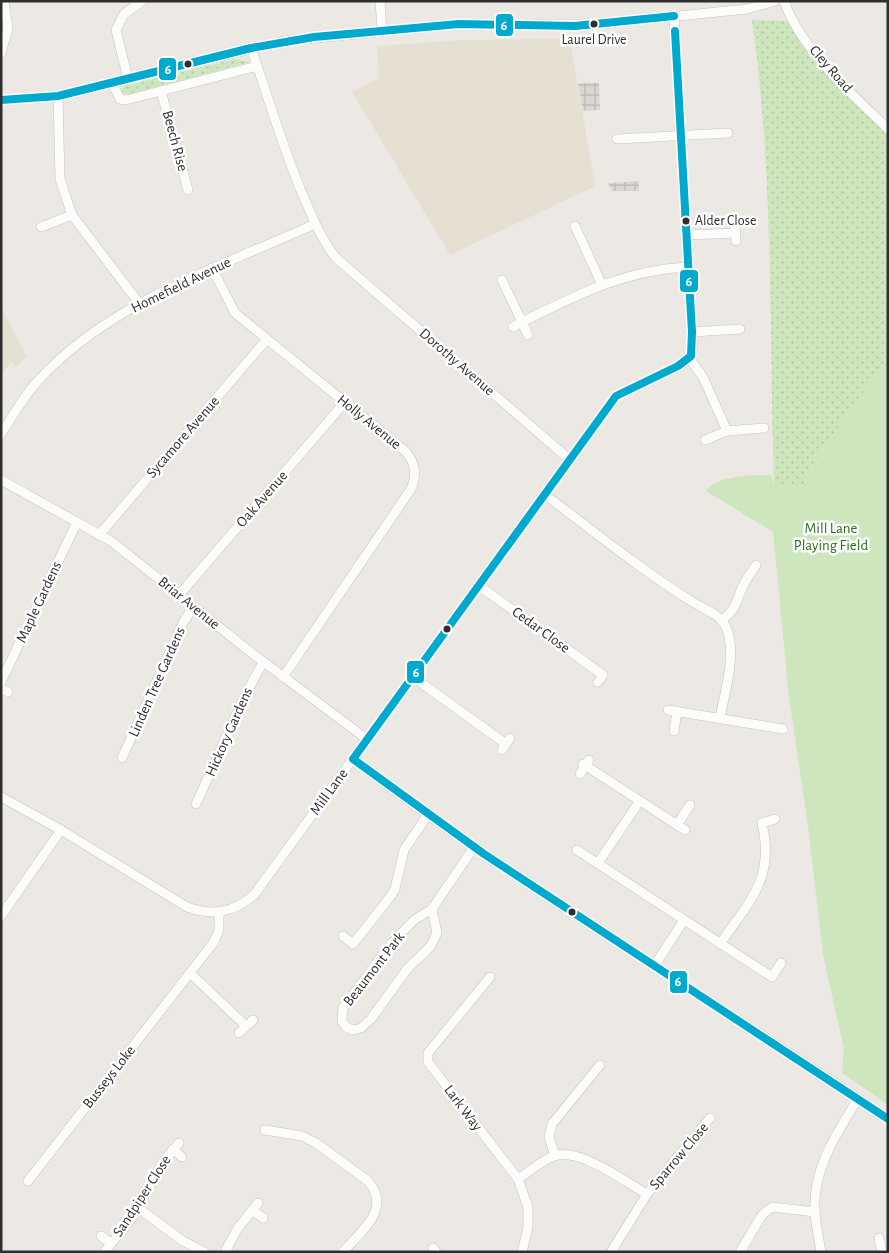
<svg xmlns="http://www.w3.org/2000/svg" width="889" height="1253" font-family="'Alegreya Sans',sans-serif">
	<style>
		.education { fill: #e6e0d3 }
		.grass { fill: url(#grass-dots) }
		.park { fill: #cee6be }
		.plaza { fill: url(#plaza-grid) }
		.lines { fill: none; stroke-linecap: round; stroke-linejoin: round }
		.minor-casing { stroke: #c5c4c5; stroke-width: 10 }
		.minor { stroke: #fcfcfb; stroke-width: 9 }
		.bus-1-casing { stroke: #fff; stroke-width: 11 }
		.bus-1 { stroke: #00a9ce; stroke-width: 8 }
		.bus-dot { fill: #2e2e2e; stroke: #fff; stroke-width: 2 }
		.labels { text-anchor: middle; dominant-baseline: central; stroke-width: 5; stroke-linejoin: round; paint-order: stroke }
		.bus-label { font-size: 14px; fill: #2e2e2e; stroke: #fff }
		.street-label { font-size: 15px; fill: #2e2e2e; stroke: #fff }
		.park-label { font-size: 15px; fill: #2c6e1b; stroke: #fff }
		.line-badge { stroke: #fff; stroke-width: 2 }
		.badge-label { font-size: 14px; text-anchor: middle; font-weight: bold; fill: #fff }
	</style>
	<defs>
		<pattern id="grass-dots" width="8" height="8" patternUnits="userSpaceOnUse" patternTransform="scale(1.25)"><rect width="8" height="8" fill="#cee6be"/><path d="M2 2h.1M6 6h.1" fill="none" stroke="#b1c6a4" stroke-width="1.8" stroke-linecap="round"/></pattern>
		<pattern id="plaza-grid" width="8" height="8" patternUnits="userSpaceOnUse" patternTransform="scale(1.25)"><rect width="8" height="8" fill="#dad6d2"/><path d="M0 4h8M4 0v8" fill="none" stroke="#bbb8b5"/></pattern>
	</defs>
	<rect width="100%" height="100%" fill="#ece8e4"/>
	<g class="education">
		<polygon points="570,39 595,186 450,255 352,92 379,78 377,46 465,40"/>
		<polygon points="1,307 27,356 16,367 11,362 1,375"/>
	</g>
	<g class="grass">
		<path d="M752 20 787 21 802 41 888 133V357L810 468 805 485H774C769 330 774 173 752 20Z"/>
		<polygon points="235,59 250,62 129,94 122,92 122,89 125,86"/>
	</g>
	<path class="park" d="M888 357V1105L842 1073 844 1049 823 955 808 826 789 697 773 532 706 491C718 475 753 475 771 475L774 485H805L810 468Z"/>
	<g class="plaza">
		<polygon points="578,83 599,83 600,110 583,111"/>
		<polygon points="639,181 639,191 612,191 608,183"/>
	</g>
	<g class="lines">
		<defs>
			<g id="minor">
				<polyline points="380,1 382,31"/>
				<path d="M784 1C802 51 851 93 888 129"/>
				<path d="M251 48C268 96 282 146 302 193 312 216 321 239 336 258L569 459"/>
				<polyline points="1,53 8,28 4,1"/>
				<polyline points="128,79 116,30 124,14 142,1"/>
				<polyline points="112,83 120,99 126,100 257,66"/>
				<polyline points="161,91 188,190"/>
				<polyline points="58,96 60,179 72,215 139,303"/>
				<polyline points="1,100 58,96 284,41 459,24 600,24 747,9 775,1"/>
				<polyline points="617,139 728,133"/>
				<polyline points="735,225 736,241"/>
				<polyline points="575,226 602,285"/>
				<polyline points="41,227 72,215"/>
				<polyline points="686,235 736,233"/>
				<path d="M212 268 235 313 405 451C416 463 417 475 411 489L283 677"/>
				<path d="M502 280 522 322C577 295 625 270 687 267"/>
				<polyline points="513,327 522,322 528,335"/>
				<polyline points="692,332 740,329"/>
				<polyline points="689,358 703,377 727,431"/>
				<path d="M1 434C12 417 22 399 36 383 107 303 220 267 315 224"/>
				<polyline points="705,440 727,431 764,428"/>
				<polyline points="1,480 111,541 253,654 368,740"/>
				<path d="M544 494C592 530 640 569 691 601 702 608 718 613 725 625 738 652 725 690 720 718"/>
				<polyline points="99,535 267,339"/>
				<polyline points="478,585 603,675 598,682"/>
				<polyline points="179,595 345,402"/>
				<path d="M721 620C736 611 736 601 743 586 746 579 752 572 756 565"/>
				<polyline points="413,677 506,744"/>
				<polyline points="1,682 77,522"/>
				<polyline points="1,689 8,692"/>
				<polyline points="668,710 783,729"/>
				<polyline points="674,731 677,711"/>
				<polyline points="502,750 510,738"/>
				<polyline points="122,758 183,623 193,607"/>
				<path d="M353 759C524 891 711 997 888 1119"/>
				<polyline points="583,764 685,830"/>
				<polyline points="580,774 589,760"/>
				<path d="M1 797 61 830 187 907C212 916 233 913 254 895L616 396C628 390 685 364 689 359 694 351 692 341 692 332L674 16"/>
				<polyline points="196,804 245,696 263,662"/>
				<polyline points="677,825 690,805"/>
				<polyline points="577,850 772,977 781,963"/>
				<polyline points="598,863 639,802"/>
				<polyline points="432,909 437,933 430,947 408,968 371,1019 361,1028 353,1030 346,1027 342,1021 343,1008 391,944 414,920 432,909 474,847"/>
				<polyline points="1,916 61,830"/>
				<polyline points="343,936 353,944 390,897 395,889 404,850 427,816"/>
				<path d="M720 944C750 900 775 879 762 823L775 819"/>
				<polyline points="653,968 684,920"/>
				<polyline points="190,973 246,1026"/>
				<polyline points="490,977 428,1053 428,1062 518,1179 528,1207 528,1227 522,1252"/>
				<polyline points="239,1033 253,1020"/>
				<path d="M265 1130 302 1136 316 1143 368 1181C392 1209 362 1230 343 1252"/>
				<polyline points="173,1149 182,1157"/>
				<polyline points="555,1156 549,1137 552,1124 600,1065"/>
				<path d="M518 1179C529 1172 542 1160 554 1156 580 1147 625 1182 647 1194"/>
				<polyline points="28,1181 214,942 219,930 219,912"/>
				<polyline points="138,1208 183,1241 204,1252"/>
				<polyline points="252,1210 263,1218"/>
				<polyline points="101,1236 111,1243"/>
				<polyline points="879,1238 882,1252"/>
				<polyline points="433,1248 436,1252"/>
				<polyline points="105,1251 132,1218 163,1162 179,1143"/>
				<polyline points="225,1252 238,1228 258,1203"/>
				<polyline points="611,1252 647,1194 710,1118"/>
				<polyline points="740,1252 762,1215 772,1207 815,1212"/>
				<path d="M821 1252C819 1239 816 1226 815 1213 812 1170 836 1134 858 1099"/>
			</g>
		</defs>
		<use href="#minor" class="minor-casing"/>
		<use href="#minor" class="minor"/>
		<defs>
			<g id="bus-1">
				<polyline points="675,31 692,332 691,356 678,366 616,396 353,759 484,854 888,1119"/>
				<polyline points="1,100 58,96 251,48 314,37 459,24 575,26 674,16"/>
			</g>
		</defs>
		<use href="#bus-1" class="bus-1-casing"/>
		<use href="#bus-1" class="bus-1"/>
	</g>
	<g class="bus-dot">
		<circle cx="594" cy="24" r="4.5"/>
		<circle cx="188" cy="64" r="4.5"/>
		<circle cx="686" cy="221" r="4.5"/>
		<circle cx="447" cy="629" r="4.5"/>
		<circle cx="572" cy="912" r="4.5"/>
	</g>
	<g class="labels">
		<g class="bus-label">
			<text x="594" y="40">Laurel Drive</text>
			<text x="695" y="221" text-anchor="start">Alder Close</text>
		</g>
		<g class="street-label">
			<text transform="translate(831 69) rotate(49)">Cley Road</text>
			<text transform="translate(175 141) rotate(75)">Beech Rise</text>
			<text transform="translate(181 285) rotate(-26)">Homefield Avenue</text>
			<text transform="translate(457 362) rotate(41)">Dorothy Avenue</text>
			<text transform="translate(369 422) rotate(39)">Holly Avenue</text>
			<text transform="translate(183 437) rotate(-49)">Sycamore Avenue</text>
			<text transform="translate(262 499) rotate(-49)">Oak Avenue</text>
			<text transform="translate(39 602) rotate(-65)">Maple Gardens</text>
			<text transform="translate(189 603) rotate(39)">Briar Avenue</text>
			<text transform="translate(541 630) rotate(36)">Cedar Close</text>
			<text transform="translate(157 682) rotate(-66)">Linden Tree Gardens</text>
			<text transform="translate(229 732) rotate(-66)">Hickory Gardens</text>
			<text transform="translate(329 792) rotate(-54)">Mill Lane</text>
			<text transform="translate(374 969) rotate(-52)">Beaumont Park</text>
			<text transform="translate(109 1077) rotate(-52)">Busseys Loke</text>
			<text transform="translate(463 1108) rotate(53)">Lark Way</text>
			<text transform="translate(679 1156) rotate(-50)">Sparrow Close</text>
			<text transform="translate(142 1196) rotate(-57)">Sandpiper Close</text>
		</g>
		<g class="park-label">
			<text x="831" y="528">Mill Lane<tspan x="831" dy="17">Playing Field</tspan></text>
		</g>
	</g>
	<g class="line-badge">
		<rect x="495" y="13" width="19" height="24" rx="5" fill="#00a9ce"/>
		<rect x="158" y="57" width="19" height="24" rx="5" fill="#00a9ce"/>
		<rect x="679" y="269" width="20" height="24" rx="5" fill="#00a9ce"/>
		<rect x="406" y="660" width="19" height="24" rx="5" fill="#00a9ce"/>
		<rect x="669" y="970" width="19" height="24" rx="5" fill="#00a9ce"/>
	</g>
	<g class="badge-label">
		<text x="504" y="30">6</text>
		<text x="168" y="74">6</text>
		<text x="689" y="286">6</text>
		<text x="416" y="677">6</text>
		<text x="678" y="986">6</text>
	</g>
	<rect width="889" height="1253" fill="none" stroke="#2e2e2e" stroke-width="5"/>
</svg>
